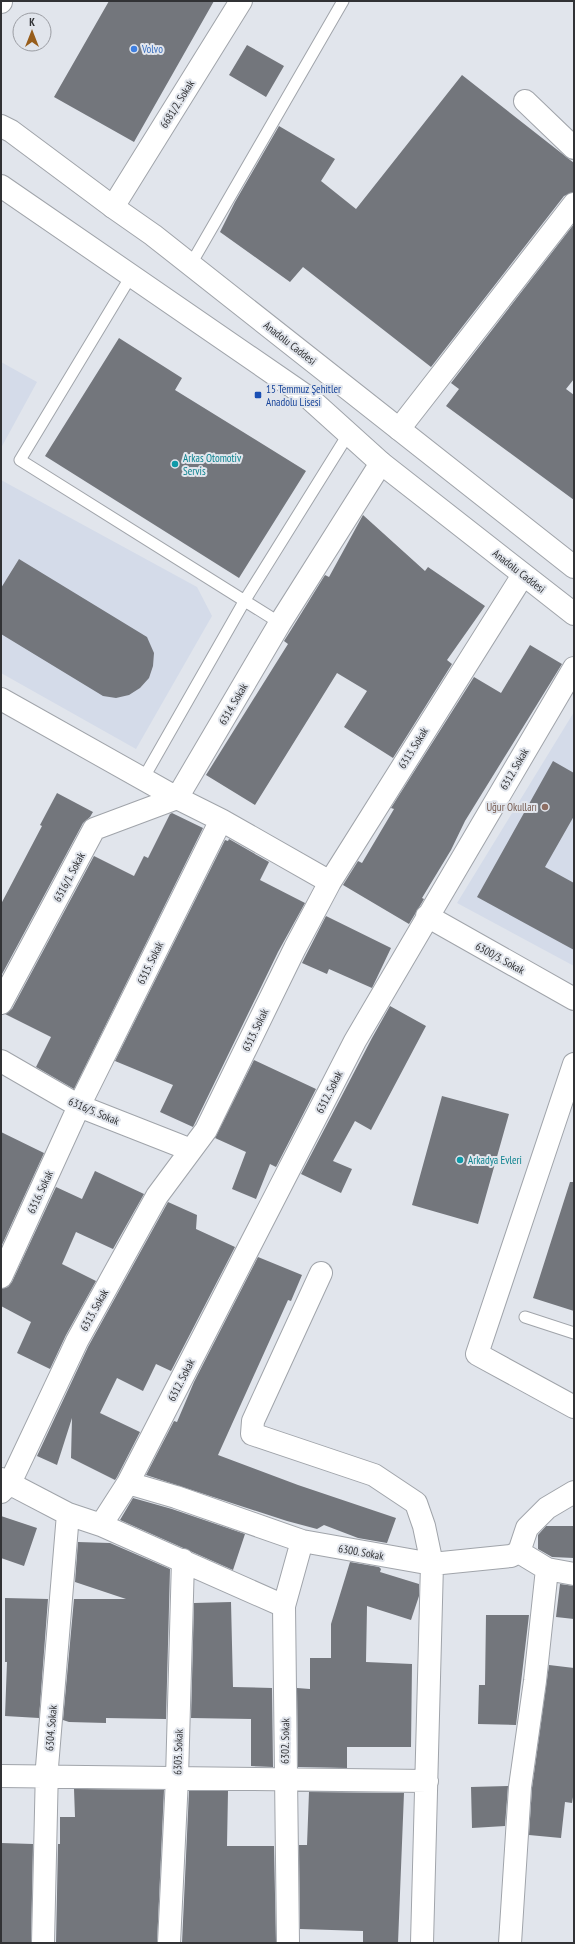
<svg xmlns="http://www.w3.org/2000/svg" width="575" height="1944" font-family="'PT Sans Narrow',sans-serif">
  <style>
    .built { fill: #d4dbe9 }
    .building { fill: #73767c }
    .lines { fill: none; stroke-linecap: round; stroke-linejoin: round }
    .service-casing { stroke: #a0a4aa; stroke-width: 13 }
    .minor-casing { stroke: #a0a4aa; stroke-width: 24 }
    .trunk-casing { stroke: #a0a4aa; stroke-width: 24 }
    .service { stroke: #fff; stroke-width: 11 }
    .minor { stroke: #fff; stroke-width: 22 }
    .trunk { stroke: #fff; stroke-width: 22 }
    .shop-dot { fill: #3f7fe0; stroke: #e1e5ec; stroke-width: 1.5 }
    .transit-dot { fill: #1a4fb4; stroke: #e1e5ec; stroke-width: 1.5 }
    .culture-dot { fill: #0f9aa8; stroke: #e1e5ec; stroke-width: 1.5 }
    .education-dot { fill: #8d6e63; stroke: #e1e5ec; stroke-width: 1.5 }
    .labels { text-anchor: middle; stroke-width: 4; stroke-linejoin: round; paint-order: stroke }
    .shop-label { font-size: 11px; fill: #366cbe; stroke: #e1e5ec; text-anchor: start }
    .street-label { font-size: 11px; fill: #313235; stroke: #e1e5ec }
    .transit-label { font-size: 11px; fill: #164399; stroke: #e1e5ec; text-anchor: start }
    .culture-label { font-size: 11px; fill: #0d838f; stroke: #e1e5ec; text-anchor: start }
    .education-label { font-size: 11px; fill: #785e54; stroke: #e1e5ec; text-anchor: end }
  </style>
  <rect width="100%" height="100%" fill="#e1e5ec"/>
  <path class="built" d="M1 362 37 382 1 448Z
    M1 480 197 587 212 616 136 749 1 673Z
    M574 712V966L457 903Z"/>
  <path class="building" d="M109 1H214L134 142 54 97Z
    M247 45 284 66 266 97 229 75Z
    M462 75 574 163V192L564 196 431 367 303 267 290 282 220 232 235 202 279 126 335 159 321 181 356 209Z
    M574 224V379L566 389 574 395V500L446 406 459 389 451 383Z
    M119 338 182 378 175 390 306 471 239 578 45 456Z
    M363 515 425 571 428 567 485 606 447 660 452 664 393 758 344 727 367 691 337 673 255 805 206 775 288 644 284 641 291 630 325 575 329 577Z
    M19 559 147 637 154 653 153 666 149 678 140 688 129 695 116 698 103 696 1 634V588Z
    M530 645 562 664 465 821 451 850 422 898 424 899 409 924 343 885 358 861 362 863 394 809 391 808 474 677 501 693Z
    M553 761 574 773V816L545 867 574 883V950L477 897Z
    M57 793 93 812 90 817 83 823 1 976V904L42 826 40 825Z
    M172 813 203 828 74 1089 36 1067 51 1037 5 1014 12 1009 94 856 134 876 144 856 148 858 170 814Z
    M229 839 269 862 260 880 305 903 278 952 193 1127 160 1112 173 1085 115 1061 225 840 228 841Z
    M326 916 391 948 372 988 329 969 327 974 302 963Z
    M390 1006 426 1026 371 1130 355 1121 333 1161 352 1169 341 1193 301 1174 372 1038Z
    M254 1060 316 1089 276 1167 270 1164 256 1199 232 1189 246 1152 215 1138Z
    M442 1096 509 1114 478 1224 412 1205Z
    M1 1132 44 1153 1 1247Z
    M95 1171 144 1194 113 1249 76 1232 62 1264 96 1281 66 1335 50 1369 17 1353 31 1322 1 1306V1289L8 1287 12 1282 56 1187 82 1199Z
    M570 1182H574V1311L533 1298Z
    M168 1202 197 1215 196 1229 235 1247 171 1371 156 1364 143 1391 117 1378 100 1413 140 1432 117 1477 115 1480 71 1458 72 1418 57 1465 37 1456 88 1347Z
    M258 1257 302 1275 291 1301 288 1300 218 1455 298 1485 396 1518 387 1543 358 1538 324 1525 317 1529 287 1521 146 1475 174 1421 177 1422 194 1382Z
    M133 1498 172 1509 245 1534 233 1570 120 1520Z
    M1 1516 37 1528 24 1566 1 1558Z
    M546 1526H574V1558L552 1557 538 1549V1535Z
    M78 1542 110 1543 170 1569 166 1719 106 1718V1723L69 1722 63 1720 74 1599H126L75 1582Z
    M350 1562 379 1567 381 1569 380 1572 419 1584V1596L411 1620 367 1606 366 1662 412 1664 411 1747H347V1768L298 1767 297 1688 310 1689V1658H331V1624Z
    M560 1584 574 1586V1619L556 1617Z
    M5 1598 48 1599 39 1718 5 1716 7 1662H5Z
    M231 1602 233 1687 272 1688 273 1767 251 1766V1719L191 1718 194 1603Z
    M486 1615H529L516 1725 478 1724 479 1685H485Z
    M549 1665 574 1668V1791L572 1803 565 1802 561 1838 529 1835 532 1788Z
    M508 1786 505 1826 472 1828 471 1787Z
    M74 1789 164 1790 157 1943H56L58 1844H60V1817H75Z
    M189 1791H228L227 1846H274L276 1943H182Z
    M309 1792 404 1793 398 1943H363V1931L300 1929 299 1845H307Z
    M1 1843 33 1844 31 1943H1Z"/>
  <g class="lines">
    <defs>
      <path id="service" d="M191 264 343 1
        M131 276 20 460 280 623
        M143 779 245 600 349 433
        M525 1317 574 1333"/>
      <path id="minor" d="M1 2V1
        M525 101 574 148
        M113 207 241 1
        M399 429 574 204
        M1 699 177 798
        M330 882 221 820 177 798 280 623 381 463
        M427 916 574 999
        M1 1003 94 829 177 798
        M1 1061 79 1106 191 1150
        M574 1064 477 1354 574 1407
        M321 1273 253 1421 252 1434 374 1475 416 1503 424 1526 432 1564 422 1943
        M1 1277 79 1106 221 820
        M1 1479 68 1514 101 1525 284 1606
        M128 1483 176 1497 302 1541 432 1564 511 1556 519 1552 527 1528 547 1508 574 1492
        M1 1492 10 1483 77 1341 157 1196 206 1130 295 948 330 882 523 575
        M101 1525 128 1483 355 1041 574 668
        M519 1552 547 1569 574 1574
        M1 1776 427 1781
        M43 1943 47 1767 68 1514
        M169 1943 177 1778 183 1560
        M288 1943 284 1606 302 1541
        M510 1943 520 1787 535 1681 547 1569"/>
      <path id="trunk" d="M1 126 11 131 113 207 153 235 574 567
        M1 186 309 398 381 463 574 614"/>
    </defs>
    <use href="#service" class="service-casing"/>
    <use href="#minor" class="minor-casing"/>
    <use href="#trunk" class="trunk-casing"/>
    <use href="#service" class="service"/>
    <use href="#minor" class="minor"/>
    <use href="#trunk" class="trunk"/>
  </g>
  <circle class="shop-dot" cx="134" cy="49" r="4"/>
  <rect class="transit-dot" x="254" y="391" width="8" height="8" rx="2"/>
  <g class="culture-dot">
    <circle cx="175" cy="464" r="4"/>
    <circle cx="460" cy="1160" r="4"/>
  </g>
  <circle class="education-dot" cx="545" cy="807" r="4"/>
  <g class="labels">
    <g class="shop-label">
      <text x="142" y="53">Volvo</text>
    </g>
    <g class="street-label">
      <text transform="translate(177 104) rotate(-58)" y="4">6681/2. Sokak</text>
      <text transform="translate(290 343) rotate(38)" y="4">Anadolu Caddesi</text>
      <text transform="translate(519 571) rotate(38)" y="4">Anadolu Caddesi</text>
      <text transform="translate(233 704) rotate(-60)" y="4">6314. Sokak</text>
      <text transform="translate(413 748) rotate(-58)" y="4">6313. Sokak</text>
      <text transform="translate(514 769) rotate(-60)" y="4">6312. Sokak</text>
      <text transform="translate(69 877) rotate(-62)" y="4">6316/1. Sokak</text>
      <text transform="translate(500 958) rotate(29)" y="4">6300/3. Sokak</text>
      <text transform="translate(150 963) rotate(-64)" y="4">6315. Sokak</text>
      <text transform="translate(255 1030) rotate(-64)" y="4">6313. Sokak</text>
      <text transform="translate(329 1092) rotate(-63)" y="4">6312. Sokak</text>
      <text transform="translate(94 1111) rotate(23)" y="4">6316/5. Sokak</text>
      <text transform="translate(40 1192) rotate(-65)" y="4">6316. Sokak</text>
      <text transform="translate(94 1310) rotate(-61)" y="4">6313. Sokak</text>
      <text transform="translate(181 1380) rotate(-63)" y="4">6312. Sokak</text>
      <text transform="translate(361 1552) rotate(10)" y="4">6300. Sokak</text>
      <text transform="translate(51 1728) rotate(-85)" y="4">6304. Sokak</text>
      <text transform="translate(285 1741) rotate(-89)" y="4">6302. Sokak</text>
      <text transform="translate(178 1752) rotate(-88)" y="4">6303. Sokak</text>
    </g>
    <g class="transit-label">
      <text x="266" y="393">15 Temmuz Şehitler<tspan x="266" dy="13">Anadolu Lisesi</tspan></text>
    </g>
    <g class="culture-label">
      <text x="183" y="462">Arkas Otomotiv<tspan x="183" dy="13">Servis</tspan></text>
      <text x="468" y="1164">Arkadya Evleri</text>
    </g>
    <g class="education-label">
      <text x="537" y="811">Uğur Okulları</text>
    </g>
  </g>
  <rect width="575" height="1944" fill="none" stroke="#313235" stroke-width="4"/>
  <g transform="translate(32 32)"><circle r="19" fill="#e1e5ec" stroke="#9b9da3"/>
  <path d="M0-3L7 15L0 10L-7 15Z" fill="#975d1b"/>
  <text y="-6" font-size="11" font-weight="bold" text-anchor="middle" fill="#313235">K</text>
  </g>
</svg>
